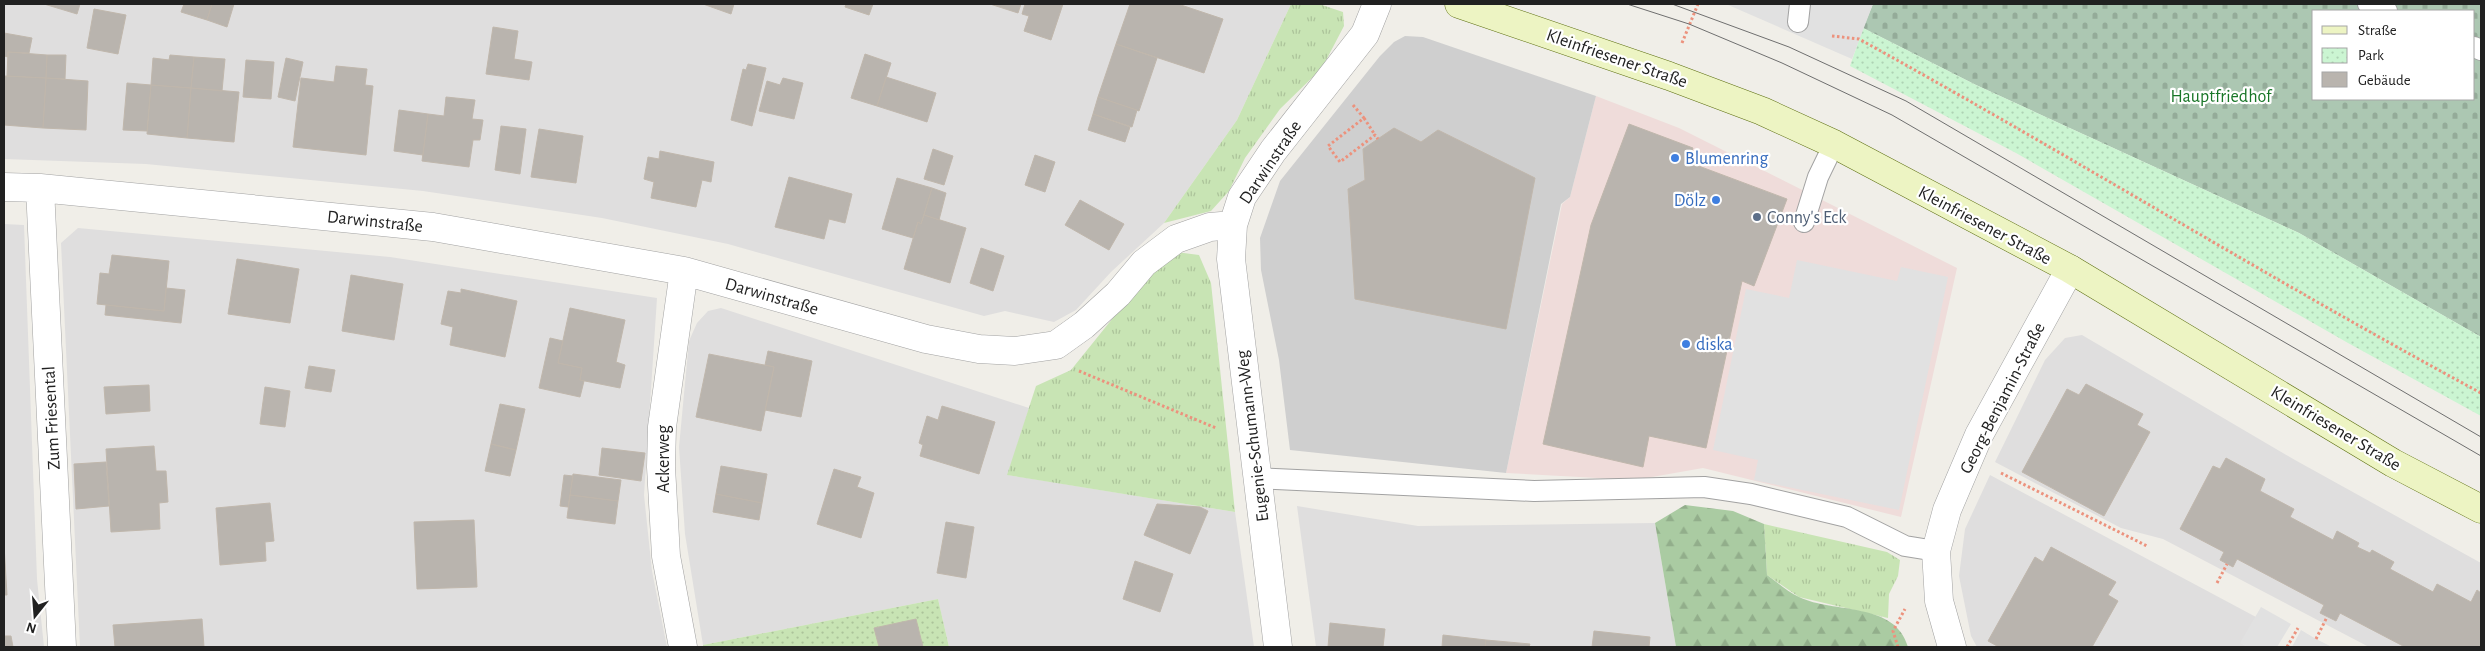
<svg xmlns="http://www.w3.org/2000/svg" width="2485" height="651" font-family="'Alegreya Sans',sans-serif">
  <style>
    .residential { fill: #dfdede }
    .commercial { fill: #efdcda }
    .religious { fill: #cfcfcf }
    .grass { fill: url(#grass-tufts) }
    .forest { fill: url(#forest-firs) }
    .cemetery { fill: url(#cemetery-stones); fill-rule: evenodd }
    .park { fill: url(#park-dots) }
    .garden { fill: url(#garden-dots) }
    .parking { fill: #e1e1e1 }
    .building { fill: #b9b4ae; stroke: #c0b7ac }
    .lines { fill: none; stroke-linecap: round; stroke-linejoin: round }
    .lane-casing { stroke: #a2a2a2; stroke-width: 22 }
    .street-casing { stroke: #a2a2a2; stroke-width: 29 }
    .secondary-casing { stroke: #5d6f11; stroke-width: 29 }
    .path { stroke: #ec927d; stroke-width: 3; stroke-dasharray: 2.5 2.5; stroke-linecap: butt }
    .lane { stroke: #fff; stroke-width: 20 }
    .street { stroke: #fff; stroke-width: 28 }
    .secondary { stroke: #edf4c3; stroke-width: 28 }
    .tram { stroke: #6f6f6f; stroke-width: 1 }
    .shop-dot { fill: #3f7fe0; stroke: #fff; stroke-width: 2 }
    .service-dot { fill: #5c6f8a; stroke: #fff; stroke-width: 2 }
    .labels { text-anchor: middle; stroke-width: 4.5; stroke-linejoin: round; paint-order: stroke }
    .street-label { font-size: 18px; fill: #212121; stroke: #fff }
    .park-label { font-size: 18px; fill: #187627; stroke: #fff }
    .shop-label { font-size: 18px; fill: #366cbe; stroke: #fff; text-anchor: start }
    .service-label { font-size: 18px; fill: #4e5e75; stroke: #fff; text-anchor: start }
  </style>
  <defs>
    <pattern id="grass-tufts" width="24" height="20" patternUnits="userSpaceOnUse" patternTransform="scale(1.25)"><rect width="24" height="20" fill="#c8e4b4"/><path d="M3 7l-1-3M5 7V3M7 7l1-3M15 17l-1-3M17 17v-4M19 17l1-3" fill="none" stroke="#acc39a"/></pattern>
    <pattern id="forest-firs" width="22" height="20" patternUnits="userSpaceOnUse" patternTransform="scale(1.25)"><rect width="22" height="20" fill="#aacba2"/><path d="M5 1l3.5 6h-7zM16 11l3.5 6h-7z" fill="#92ae8b"/></pattern>
    <pattern id="cemetery-stones" width="16" height="16" patternUnits="userSpaceOnUse" patternTransform="scale(1.25)"><rect width="16" height="16" fill="#acc7b2"/><path d="M2 7V4a2 2 0 0 1 4 0v3zM10 15v-3a2 2 0 0 1 4 0v3z" fill="#94ab99"/></pattern>
    <pattern id="park-dots" width="8" height="8" patternUnits="userSpaceOnUse" patternTransform="scale(1.25)"><rect width="8" height="8" fill="#cbf5d2"/><path d="M2 2h.1M6 6h.1" fill="none" stroke="#aed2b4" stroke-width="1.8" stroke-linecap="round"/></pattern>
    <pattern id="garden-dots" width="8" height="8" patternUnits="userSpaceOnUse" patternTransform="scale(1.25)"><rect width="8" height="8" fill="#c8e4b4"/><path d="M2 2h.1M6 6h.1" fill="none" stroke="#acc39a" stroke-width="1.8" stroke-linecap="round"/></pattern>
  </defs>
  <rect width="100%" height="100%" fill="#f0eee8"/>
  <path class="residential" d="M4 4H1291L1237 120 1164 223 1111 272 1076 310 1054 322 1005 311 984 316 728 244 602 218 423 191 146 164 4 159Z
    M4 224 24 225 37 579 44 647H4Z
    M78 228 390 257 657 298 644 495 652 571 667 647H80L61 243Z
    M721 308 1029 408 1008 475 1235 512 1254 647H949L938 599 703 645 685 534 679 447 689 341 697 323 708 311Z
    M2082 335 2295 460 2481 563V647H2369L2163 539 2121 528 1995 462 2045 360 2065 338Z
    M1990 475 2256 617 2241 643 2248 647H1977L1971 636 1959 576 1965 529Z
    M1297 506 1418 526 1655 523 1676 647H1316Z"/>
  <path class="commercial" d="M1596 96 1679 128 1957 268 1901 517 1703 468 1635 480 1506 473 1562 204 1570 197Z"/>
  <path class="religious" d="M1405 36 1423 37 1596 96 1570 197 1561 204 1506 473 1290 450 1279 360 1261 270 1260 238 1280 181 1380 56 1394 42Z"/>
  <path class="grass" d="M1291 4H1319L1343 12 1344 26 1322 68 1280 109 1245 158 1229 191 1211 211 1164 223 1237 120Z
    M1176 252 1199 255 1211 283 1235 512 1007 475 1036 386 1071 370 1150 272Z
    M1764 524 1887 552 1900 560 1898 576 1889 594 1888 618 1799 597 1767 575Z"/>
  <path class="forest" d="M1685 505 1733 511 1764 524 1767 575C1777 582 1788 592 1799 597 1834 614 1895 601 1908 647H1676L1655 523Z"/>
  <path class="cemetery" d="M1873 4H2481V337L2299 233 1976 85 1863 28ZM2314 11H2474V99H2314Z"/>
  <path class="park" d="M1863 28 1976 85 2299 233 2481 337V416L2348 343 2016 153 1850 66Z"/>
  <path class="garden" d="M938 599 949 647H703V645Z"/>
  <path class="parking" d="M1726 4H1873L1852 59Z
    M1797 260 1897 281 1901 267 1948 277 1899 510 1754 480 1758 460 1713 450 1746 289 1789 298Z
    M2261 607 2291 624 2277 647H2248L2240 643Z
    M2301 630 2316 639 2332 647H2292Z"/>
  <path class="building" d="M44 4H80L77 14Z
    M184 4H212L207 20 181 12Z
    M212 4H234L227 27 207 20Z
    M703 4H734L731 14Z
    M846 4H873L869 15 845 7Z
    M990 4H1021L1018 13Z
    M1025 4H1063L1051 40 1024 31 1029 16 1022 14Z
    M1130 4H1178L1223 19 1204 73 1116 44Z
    M94 9 126 15 118 54 87 48Z
    M493 27 518 31 514 59 532 62 529 80 486 74Z
    M4 33 32 38 29 53 8 52V57L4 56Z
    M1116 44 1157 58 1139 111 1098 97Z
    M8 52 47 55 46 78 7 76Z
    M865 54 891 63 877 106 851 98Z
    M47 55H66L65 79 46 78Z
    M170 55 194 57 191 88 151 85 153 58 169 60Z
    M194 57 225 59 222 91 191 88Z
    M286 58 303 62 295 101 278 97Z
    M246 60 274 62 271 99 243 97Z
    M748 64 766 68 752 126 731 120 743 69 746 70Z
    M336 66 367 69 365 85 373 86 366 155 293 147 301 78 334 82Z
    M4 76 46 78 43 128 4 125Z
    M886 77 936 93 927 122 877 106Z
    M46 78 88 81 86 130 43 128Z
    M783 78 803 83 794 119 759 111 767 81 780 85Z
    M127 83 151 85 147 131 123 130Z
    M151 85 191 88 187 138 147 134Z
    M191 88 239 92 234 142 187 138Z
    M446 97 475 100 472 119 483 120 480 140H473L469 167 422 161 428 114 444 116Z
    M1098 97 1137 110 1132 127 1093 114Z
    M399 110 428 114 423 155 394 151Z
    M1093 114 1130 127 1125 142 1088 130Z
    M1629 124 1693 148 1688 162 1787 199 1754 286 1742 281 1706 448 1649 436 1643 467 1543 444 1591 225Z
    M501 126 526 129 520 174 495 170Z
    M1394 128 1421 142 1438 130 1535 178 1506 329 1355 299 1348 189 1365 180 1363 149Z
    M539 129 583 136 576 183 531 177Z
    M933 149 953 156 944 185 924 179Z
    M660 151 714 162 711 182 702 180 696 207 651 198 654 182 644 179 648 157 659 159Z
    M1035 155 1055 162 1045 192 1025 185Z
    M789 177 852 194 845 223 829 219 824 239 775 227Z
    M897 178 932 188 921 224 918 222 913 238 882 229Z
    M932 188 946 193 939 220 924 215Z
    M1080 200 1124 224 1109 250 1065 225Z
    M924 215 966 228 950 283 904 269 918 222 921 224Z
    M981 248 1004 256 993 291 970 283Z
    M112 255 169 261 164 311 97 304 100 273 109 274Z
    M237 259 299 269 290 323 228 314Z
    M351 275 403 284 394 340 342 331Z
    M166 288 185 290 181 323 105 315 106 305 164 311Z
    M461 289 517 301 505 357 450 345 453 327 441 324 448 291 461 293Z
    M570 308 625 320 616 362 625 365 620 388 580 380 582 368 558 363Z
    M550 338 563 341 558 363 582 368 580 380 584 381 580 397 539 388Z
    M768 351 812 361 801 417 765 410 774 367 765 365Z
    M709 354 774 367 761 431 696 417Z
    M309 366 335 370 331 392 305 388Z
    M2086 384 2143 414 2137 425 2150 432 2104 516 2022 472 2067 389 2079 395Z
    M149 385 150 411 106 414 104 387Z
    M265 387 290 391 285 427 260 424Z
    M500 404 525 409 516 450 491 444Z
    M942 406 995 422 979 474 920 456 923 445 919 443 927 416 938 420Z
    M491 444 516 450 510 476 485 471Z
    M154 446 156 471H166L168 502 159 503 160 529 111 532 106 449Z
    M602 448 645 453 641 481 599 475Z
    M2226 458 2265 479 2260 491 2294 509 2290 517 2333 540 2337 531 2359 543 2357 547 2370 553 2372 550 2394 562 2390 569 2433 592 2437 584 2471 602 2477 590 2481 593V647H2405L2340 613 2336 621 2320 613 2324 605 2237 559 2233 567 2220 560 2224 552 2180 529 2213 466 2220 469Z
    M106 462 109 506 76 509 74 464Z
    M721 466 767 474 762 503 716 494Z
    M834 469 861 477 857 487 874 493 861 538 817 524Z
    M573 474 621 480 618 501 570 495Z
    M564 475 573 476 568 507 560 506Z
    M716 494 762 503 759 520 713 512Z
    M570 495 618 501 615 524 567 518Z
    M270 503 274 541 265 542 266 561 220 565 216 508Z
    M1157 504 1200 507 1208 511 1190 554 1144 535Z
    M474 520 477 587 417 589 414 522Z
    M946 522 974 527 966 578 937 573Z
    M4 545 7 595H4Z
    M2051 547 2116 582 2108 595 2118 601 2092 647H1999L1988 641 2035 557 2043 562Z
    M1135 561 1173 574 1160 612 1123 599Z
    M202 619 204 647H115L113 625Z
    M916 619 923 647H879L874 628Z
    M1330 623 1385 629 1383 647H1328Z
    M1594 631 1650 637 1649 647H1592Z
    M1443 635 1486 640 1485 647H1442Z
    M4 636H11L13 647H4Z
    M1486 640 1530 644 1529 647H1485Z"/>
  <g class="lines">
    <defs>
      <path id="lane" d="M2368 4 2387 11
        M1798 22 1800 4
        M2474 47 2481 50
        M1804 222 1818 177 1834 144
        M1256 478 1534 491 1704 487 1751 494 1847 517 1905 546 1936 551"/>
      <path id="street" d="M4 187 40 188 433 227 684 271 926 339 979 349 1015 351 1056 345 1084 325 1118 294 1144 263 1176 239 1210 227 1233 225
        M40 188 62 647
        M683 647 666 556 661 467 662 427 684 271
        M1278 647 1231 259 1233 225 1242 197 1273 151 1365 34 1377 4
        M1952 647 1939 601 1936 551 1947 510 1979 435 2070 269"/>
      <path id="secondary" d="M1459 4 1669 76 1762 111 1834 144 2070 269 2393 463 2481 509"/>
    </defs>
    <use href="#lane" class="lane-casing"/>
    <use href="#street" class="street-casing"/>
    <use href="#secondary" class="secondary-casing"/>
    <path class="path" d="M1832 36 1859 39C2068 154 2271 280 2481 393
      M1682 43 1698 4
      M1353 105 1364 118 1328 146 1340 162 1375 135 1378 139
      M1364 118 1375 135
      M1079 371 1216 428
      M2001 473 2147 546
      M2217 583 2227 564
      M2316 639 2327 617
      M1898 647 1893 631 1905 609
      M2287 647 2298 628"/>
    <use href="#lane" class="lane"/>
    <use href="#street" class="street"/>
    <use href="#secondary" class="secondary"/>
    <path class="tram" d="M1627 4 1689 24 1782 63 1892 115 2481 456
      M1672 4 1789 47 1906 101 2481 437"/>
  </g>
  <g class="shop-dot">
    <circle cx="1675" cy="158" r="5"/>
    <circle cx="1716" cy="200" r="5"/>
    <circle cx="1686" cy="344" r="5"/>
  </g>
  <circle class="service-dot" cx="1757" cy="217" r="5"/>
  <g class="labels">
    <g class="street-label">
      <text transform="translate(1617 58) rotate(19)" y="6">Kleinfriesener Straße</text>
      <text transform="translate(1270 162) rotate(-56)" y="6">Darwinstraße</text>
      <text transform="translate(375 221) rotate(6)" y="6">Darwinstraße</text>
      <text transform="translate(1985 225) rotate(28)" y="6">Kleinfriesener Straße</text>
      <text transform="translate(772 296) rotate(16)" y="6">Darwinstraße</text>
      <text transform="translate(2002 398) rotate(-63)" y="6">Georg-Benjamin-Straße</text>
      <text transform="translate(51 418) rotate(-93)" y="6">Zum Friesental</text>
      <text transform="translate(2336 428) rotate(31)" y="6">Kleinfriesener Straße</text>
      <text transform="translate(1252 436) rotate(-97)" y="6">Eugenie-Schumann-Weg</text>
      <text transform="translate(663 459) rotate(-90)" y="6">Ackerweg</text>
    </g>
    <g class="park-label">
      <text x="2221" y="102">Hauptfriedhof</text>
    </g>
    <g class="shop-label">
      <text x="1685" y="164">Blumenring</text>
      <text x="1706" y="206" text-anchor="end">Dölz</text>
      <text x="1696" y="350">diska</text>
    </g>
    <g class="service-label">
      <text x="1767" y="223">Conny's Eck</text>
    </g>
  </g>
  <rect width="2485" height="651" fill="none" stroke="#212121" stroke-width="10"/>
  <rect x="2312" y="10" width="162" height="90" fill="#ffffff" stroke="#a6a6a6"/>
  <rect x="2322" y="26" width="25" height="8" fill="#edf4c3" stroke="#a6a6a6"/>
  <text x="2358" y="35" font-size="15" fill="#212121">Straße</text>
  <rect x="2322" y="48" width="25" height="15" fill="url(#park-dots)" stroke="#a6a6a6"/>
  <text x="2358" y="60" font-size="15" fill="#212121">Park</text>
  <rect x="2322" y="72" width="25" height="15" fill="#b9b4ae" stroke="#a6a6a6"/>
  <text x="2358" y="85" font-size="15" fill="#212121">Gebäude</text>
  <g transform="translate(35 616) rotate(197)" stroke="#ffffff" stroke-width="4" paint-order="stroke">
  <path d="M0-4L9 19L0 12L-9 19Z" fill="#212121"/>
  <text y="-8" font-size="14" font-weight="bold" text-anchor="middle" fill="#212121">N</text>
  </g>
</svg>
